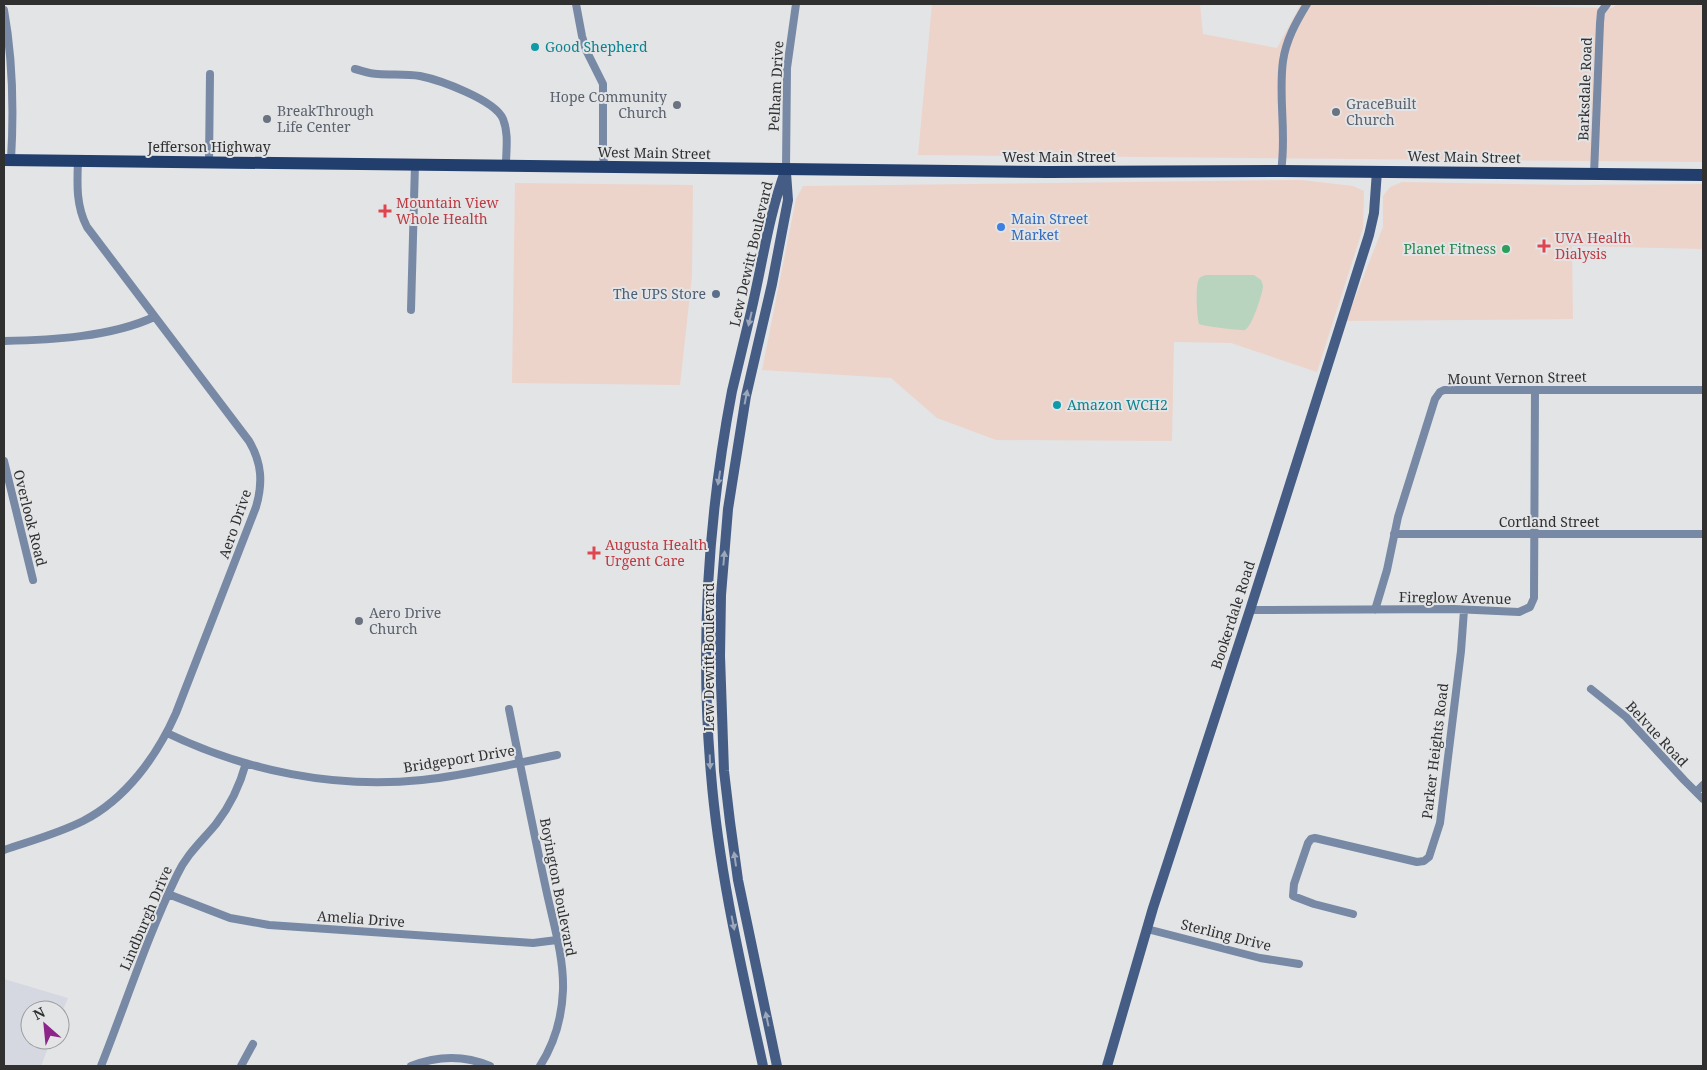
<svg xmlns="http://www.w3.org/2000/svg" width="1707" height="1070" font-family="'Noto Serif',serif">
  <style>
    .commercial { fill: #ecd4cb }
    .built { fill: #d6d8e1 }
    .green { fill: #b9d4be }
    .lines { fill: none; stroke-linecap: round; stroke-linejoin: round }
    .street { stroke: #7789a5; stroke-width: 8 }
    .secondary { stroke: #455d85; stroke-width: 10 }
    .primary { stroke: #213e6d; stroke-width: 12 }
    .oneway { fill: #9ca7ba }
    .culture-dot { fill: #0f9aa8; stroke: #e3e4e6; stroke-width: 2 }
    .worship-dot { fill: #6b7280; stroke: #e3e4e6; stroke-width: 2 }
    .health-dot { fill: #e0444e; stroke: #e3e4e6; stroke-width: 2 }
    .shop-dot { fill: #3f7fe0; stroke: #e3e4e6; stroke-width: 2 }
    .leisure-dot { fill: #2e9e5b; stroke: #e3e4e6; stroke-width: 2 }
    .service-dot { fill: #5c6f8a; stroke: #e3e4e6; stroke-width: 2 }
    .labels { text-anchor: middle; stroke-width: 4; stroke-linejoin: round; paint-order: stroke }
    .culture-label { font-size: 14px; fill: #0d838f; stroke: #e3e4e6; text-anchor: start }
    .street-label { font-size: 14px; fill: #303031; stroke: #e3e4e6 }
    .worship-label { font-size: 14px; fill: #5b616d; stroke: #e3e4e6; text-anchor: start }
    .health-label { font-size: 14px; fill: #be3a42; stroke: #e3e4e6; text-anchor: start }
    .shop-label { font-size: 14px; fill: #366cbe; stroke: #e3e4e6; text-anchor: start }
    .leisure-label { font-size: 14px; fill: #27864d; stroke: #e3e4e6; text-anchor: end }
    .service-label { font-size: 14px; fill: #4e5e75; stroke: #e3e4e6; text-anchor: end }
  </style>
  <rect width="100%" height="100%" fill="#e3e4e6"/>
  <path class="commercial" d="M932 4H1200L1203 34 1277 48 1301 4H1408L1612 8 1617 4H1703V162L918 155Z
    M1301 180 1353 186 1364 191 1363 228 1317 372 1231 343 1174 342 1172 441 996 440 937 418 891 378 762 370 796 199 803 186Z
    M1402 182 1571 185 1703 184V249L1572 246 1573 319 1346 321 1383 227V196L1390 187Z
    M515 183 693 185 692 276 680 385 512 383Z"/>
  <path class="built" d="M4 979 68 998 60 1017V1010H30V1040H51L41 1066H4Z"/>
  <path class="green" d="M1206 275H1254L1261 280C1262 283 1263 284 1263 287 1262 295 1252 327 1245 330 1242 331 1202 326 1199 324 1197 318 1195 284 1199 279 1201 276 1203 276 1206 275Z"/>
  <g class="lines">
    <path class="street" d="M576 4 582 36 586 50 603 84V157L605 167
      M4 10C13 60 14 109 11 160
      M355 69C363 71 370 74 378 74 392 75 406 74 420 76 440 80 495 100 503 119 509 134 506 150 506 165
      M209 162 210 74
      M786 169 787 68 796 4
      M1281 171C1287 134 1278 98 1283 61 1286 40 1296 22 1307 4
      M1594 174 1600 23 1601 12 1607 4
      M411 310 415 164
      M4 341C51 340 111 337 154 317
      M4 461 33 580
      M1394 534H1703
      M1250 610 1454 609 1519 612 1530 607 1534 598 1535 390
      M1375 610 1387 570 1398 517 1435 399 1440 392 1444 390H1703
      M1591 689 1626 717 1684 780 1703 799
      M509 709C521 769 533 829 546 889 553 922 564 957 563 990 562 1017 554 1044 540 1066
      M167 733C246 771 335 789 422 780 468 775 512 764 557 755
      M1696 792 1703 785
      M4 850C30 841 57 834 83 821 126 799 157 756 176 713L256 507C263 483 262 463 249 441L87 227C76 206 77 184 78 161
      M168 894 230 918 269 925 533 943 557 940
      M1353 914 1314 904 1293 896 1294 884 1308 843 1311 839 1315 838 1417 862 1424 861 1429 857 1440 823 1461 651 1464 610
      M1147 929 1260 958 1299 964
      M101 1066C126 1003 147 937 177 875 186 855 202 841 216 824 230 806 240 785 246 763
      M241 1066 253 1044
      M411 1066C437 1056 464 1055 490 1066"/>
    <path class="secondary" d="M763 1066C742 970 719 873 711 774 700 647 708 517 732 391 738 366 744 341 750 316 762 267 768 216 786 169
      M777 1066 738 880 730 822 724 771 720 656 721 595 728 509 746 396 772 284 788 200 786 173
      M1107 1066 1153 908 1250 610 1369 235 1374 213 1377 171"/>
    <path class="primary" d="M4 160 1048 172 1281 171 1703 175"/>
  </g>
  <defs><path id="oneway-solid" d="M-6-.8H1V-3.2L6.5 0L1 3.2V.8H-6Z" transform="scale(1.25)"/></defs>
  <g class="oneway">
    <use href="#oneway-solid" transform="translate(750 319) rotate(103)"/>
    <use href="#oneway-solid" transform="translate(746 397) rotate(-79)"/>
    <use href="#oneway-solid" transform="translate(719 478) rotate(99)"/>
    <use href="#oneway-solid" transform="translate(724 558) rotate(-85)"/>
    <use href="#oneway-solid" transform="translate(710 762) rotate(88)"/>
    <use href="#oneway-solid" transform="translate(735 859) rotate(-98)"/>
    <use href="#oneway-solid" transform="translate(733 923) rotate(79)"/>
    <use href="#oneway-solid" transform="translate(767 1019) rotate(-102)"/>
  </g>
  <g class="culture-dot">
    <circle cx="535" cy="47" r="5"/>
    <circle cx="1057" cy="405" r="5"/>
  </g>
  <g class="worship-dot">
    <circle cx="677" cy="105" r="5"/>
    <circle cx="1336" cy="112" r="5"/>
    <circle cx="267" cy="119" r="5"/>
    <circle cx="359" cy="621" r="5"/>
  </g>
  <g class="health-dot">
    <path d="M382.5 203.5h5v5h5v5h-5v5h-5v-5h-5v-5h5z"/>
    <path d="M1541.5 238.5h5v5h5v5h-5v5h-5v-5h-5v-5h5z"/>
    <path d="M591.5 545.5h5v5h5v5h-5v5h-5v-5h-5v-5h5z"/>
  </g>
  <circle class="shop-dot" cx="1001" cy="227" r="5"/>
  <circle class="leisure-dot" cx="1506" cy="249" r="5"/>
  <circle class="service-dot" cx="716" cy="294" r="5"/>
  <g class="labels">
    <g class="culture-label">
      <text x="545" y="52">Good Shepherd</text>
      <text x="1067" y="410">Amazon WCH2</text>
    </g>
    <g class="street-label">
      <text transform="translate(776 86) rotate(-87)" y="5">Pelham Drive</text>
      <text transform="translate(1585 89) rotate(-88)" y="5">Barksdale Road</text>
      <text x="209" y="152">Jefferson Highway</text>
      <text transform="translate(654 153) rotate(1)" y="5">West Main Street</text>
      <text x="1059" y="162">West Main Street</text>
      <text transform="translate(1464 157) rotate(1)" y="5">West Main Street</text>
      <text transform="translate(751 254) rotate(-77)" y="5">Lew Dewitt Boulevard</text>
      <text transform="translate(1517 378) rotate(-1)" y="5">Mount Vernon Street</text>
      <text transform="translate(30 518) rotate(76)" y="5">Overlook Road</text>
      <text x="1549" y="527">Cortland Street</text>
      <text transform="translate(235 524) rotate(-71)" y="5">Aero Drive</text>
      <text transform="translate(1455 598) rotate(1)" y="5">Fireglow Avenue</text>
      <text transform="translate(1233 615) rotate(-72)" y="5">Bookerdale Road</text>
      <text transform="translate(709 657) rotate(-90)" y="5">Lew Dewitt Boulevard</text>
      <text transform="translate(1657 734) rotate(47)" y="5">Belvue Road</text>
      <text transform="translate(1435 751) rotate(-83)" y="5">Parker Heights Road</text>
      <text transform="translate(459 759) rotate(-9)" y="5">Bridgeport Drive</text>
      <text transform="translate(558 887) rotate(79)" y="5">Boyington Boulevard</text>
      <text transform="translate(146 918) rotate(-67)" y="5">Lindburgh Drive</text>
      <text transform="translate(361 919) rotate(4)" y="5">Amelia Drive</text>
      <text transform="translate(1226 935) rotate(14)" y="5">Sterling Drive</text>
    </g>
    <g class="worship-label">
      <text x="667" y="102" text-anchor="end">Hope Community<tspan x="667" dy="16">Church</tspan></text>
      <text x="1346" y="109">GraceBuilt<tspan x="1346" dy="16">Church</tspan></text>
      <text x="277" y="116">BreakThrough<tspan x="277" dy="16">Life Center</tspan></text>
      <text x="369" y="618">Aero Drive<tspan x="369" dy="16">Church</tspan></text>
    </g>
    <g class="health-label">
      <text x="396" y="208">Mountain View<tspan x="396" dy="16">Whole Health</tspan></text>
      <text x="1555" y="243">UVA Health<tspan x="1555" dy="16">Dialysis</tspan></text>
      <text x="605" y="550">Augusta Health<tspan x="605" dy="16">Urgent Care</tspan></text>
    </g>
    <g class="shop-label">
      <text x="1011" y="224">Main Street<tspan x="1011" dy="16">Market</tspan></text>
    </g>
    <g class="leisure-label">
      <text x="1496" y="254">Planet Fitness</text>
    </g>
    <g class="service-label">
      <text x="706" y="299">The UPS Store</text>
    </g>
  </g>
  <rect width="1707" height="1070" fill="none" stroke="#303031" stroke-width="10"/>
  <g transform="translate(45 1025) rotate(333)"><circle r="24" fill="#e3e4e6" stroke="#9b9c9e"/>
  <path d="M0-4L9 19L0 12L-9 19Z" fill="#8d2489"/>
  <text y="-8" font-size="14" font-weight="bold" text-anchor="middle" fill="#303031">N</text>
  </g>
</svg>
